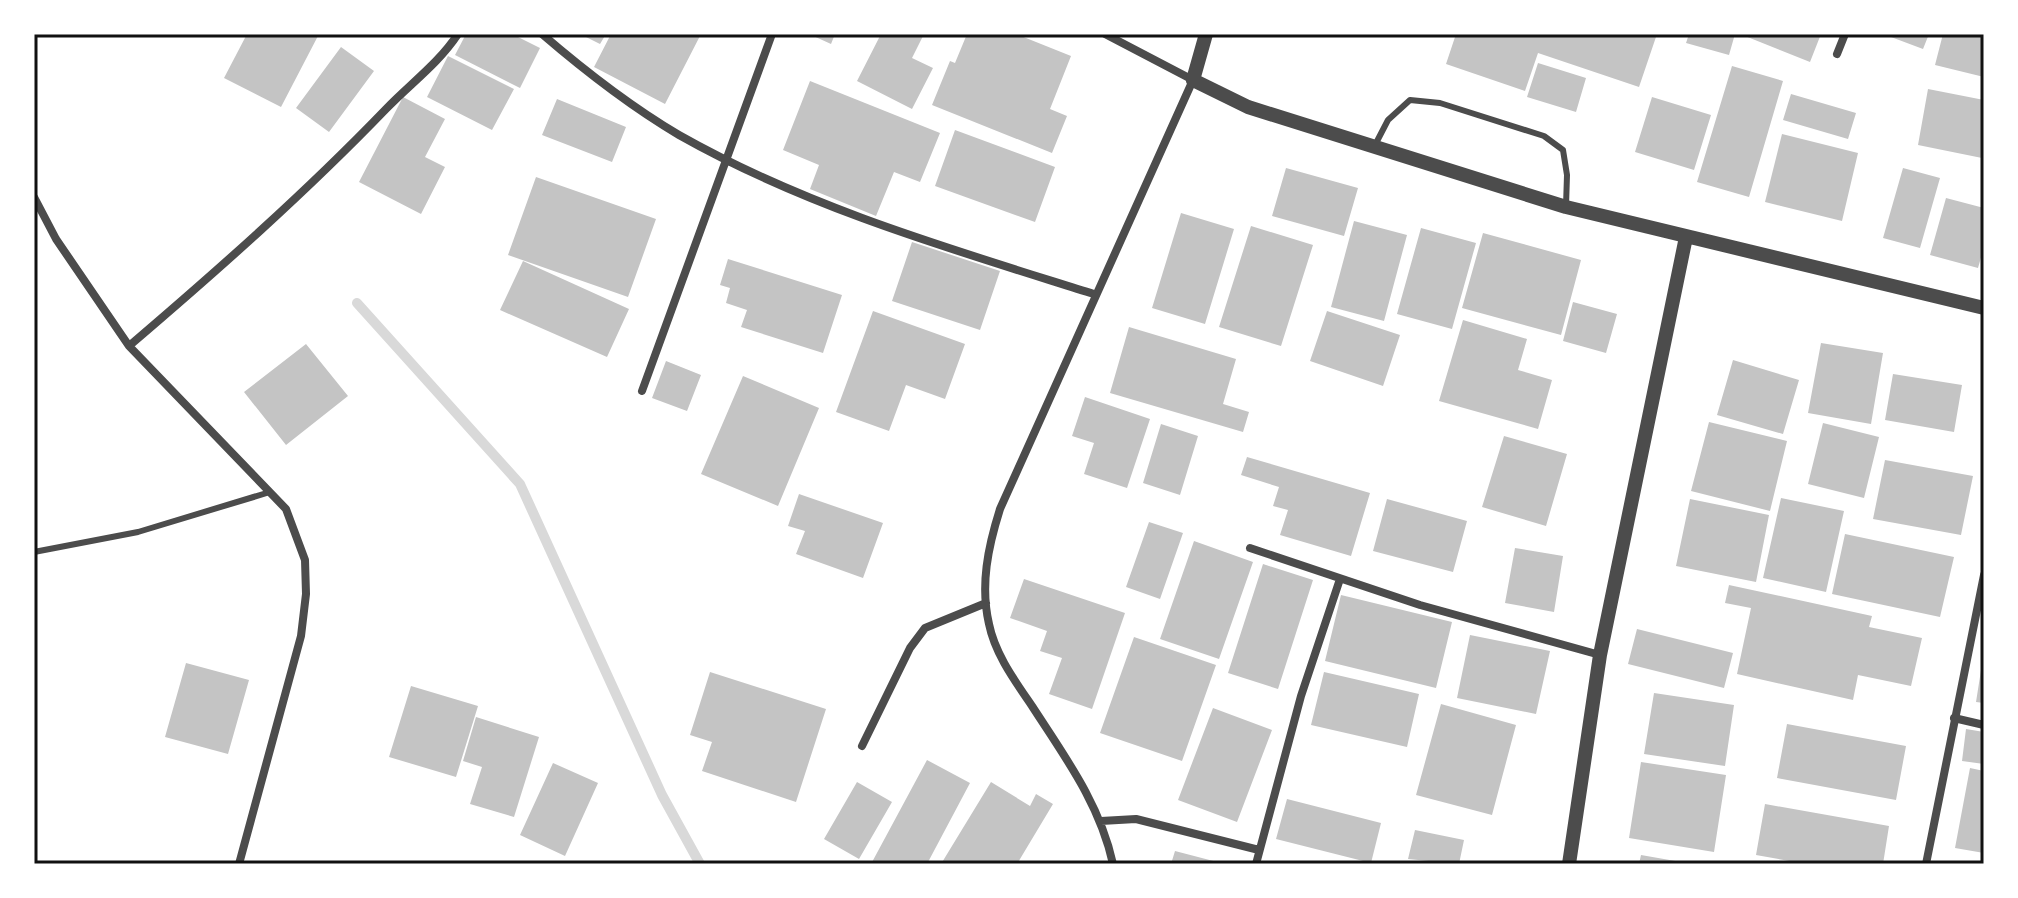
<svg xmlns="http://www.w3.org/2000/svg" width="2018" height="898" font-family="'Exo 2',sans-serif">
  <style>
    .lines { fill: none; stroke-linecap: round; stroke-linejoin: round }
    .stream { stroke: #d9d9d9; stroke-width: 10 }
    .building { fill: #c4c4c4 }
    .service { stroke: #4c4c4c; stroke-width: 6 }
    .minor { stroke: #4c4c4c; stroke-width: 8 }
    .tertiary { stroke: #4c4c4c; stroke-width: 14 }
    .neatline { fill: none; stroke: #111; stroke-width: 3 }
  </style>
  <rect width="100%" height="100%" fill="#fff"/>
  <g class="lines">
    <path class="stream" d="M357 303 520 484 662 795 700 864"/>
  </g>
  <path class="building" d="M247 34H319L281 107 224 78Z
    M466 34H512L540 48 520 88 455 55Z
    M580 34H606L600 44Z
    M611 34H701L665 104 594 67Z
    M809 34H835L831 44Z
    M881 34H924L912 58 933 68 912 109 857 81Z
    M967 34H1016L1071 56 1050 109 1067 116 1052 153 932 105 950 61 955 63Z
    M1456 34H1657L1639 87 1538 53 1525 91 1446 64Z
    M1689 34H1735L1729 55 1686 43Z
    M1740 34H1821L1810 62Z
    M1883 34H1929L1923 49Z
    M1943 34H1984V77L1935 65Z
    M341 47 374 71 329 132 296 108Z
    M448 56 514 89 492 130 427 97Z
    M1538 63 1586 78 1576 112 1527 97Z
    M1732 66 1783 81 1749 197 1697 182Z
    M810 81 940 133 920 182 894 172 876 216 810 189 819 165 783 150Z
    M1928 89 1984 100 1982 158 1918 145Z
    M1791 94 1856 113 1848 139 1783 120Z
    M403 97 445 119 425 157 445 167 421 214 359 182Z
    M1652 97 1711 115 1694 170 1635 152Z
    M557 99 626 127 612 162 542 135Z
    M955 130 1055 167 1035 222 935 186Z
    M1782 134 1858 153 1842 221 1765 202Z
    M1286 168 1358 188 1344 236 1272 216Z
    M1903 168 1940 178 1920 248 1883 238Z
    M536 177 656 219 628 297 508 255Z
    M1946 198 1984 208V247L1978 268 1930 255Z
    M1181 213 1234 229 1205 324 1152 308Z
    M1354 221 1407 235 1384 321 1331 307Z
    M1251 226 1313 245 1281 346 1219 327Z
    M1421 228 1476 243 1452 329 1397 314Z
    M1483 233 1581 260 1561 335 1462 308Z
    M912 242 1000 271 980 330 892 301Z
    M728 259 842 295 823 353 741 327 747 310 726 303 730 288 720 285Z
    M523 261 629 309 607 357 500 310Z
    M1573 302 1617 314 1606 353 1563 341Z
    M873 311 965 344 945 399 906 385 889 431 836 412Z
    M1327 311 1400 335 1383 386 1310 361Z
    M1463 320 1527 339 1518 370 1552 380 1538 429 1439 401Z
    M1129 327 1236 359 1223 404 1249 412 1243 432 1110 393Z
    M1821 343 1883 353 1871 424 1808 413Z
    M306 344 348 396 286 445 244 392Z
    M1733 360 1799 380 1783 434 1717 415Z
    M666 361 701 375 687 411 652 398Z
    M1893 374 1962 385 1954 432 1885 420Z
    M743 376 819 408 778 506 701 474Z
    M1085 397 1150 419 1127 488 1084 474 1094 443 1072 436Z
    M1709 422 1787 441 1770 511 1691 491Z
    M1823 423 1879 437 1864 498 1808 484Z
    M1161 424 1198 436 1180 495 1143 483Z
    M1504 436 1567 454 1546 526 1482 507Z
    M1247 457 1370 493 1351 556 1280 535 1288 510 1273 506 1279 487 1241 475Z
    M1885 460 1973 476 1961 535 1873 519Z
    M799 494 883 523 863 578 796 554 805 531 788 526Z
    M1781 498 1844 511 1826 592 1763 578Z
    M1387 499 1467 521 1453 572 1373 551Z
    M1690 499 1769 515 1756 582 1676 566Z
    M1149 522 1183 533 1160 599 1126 587Z
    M1845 534 1954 557 1940 617 1832 594Z
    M1194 541 1253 562 1219 659 1160 639Z
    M1515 548 1563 556 1554 612 1505 603Z
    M1263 564 1313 580 1278 689 1228 673Z
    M1024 579 1125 613 1092 709 1049 694 1062 658 1040 651 1047 631 1010 618Z
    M1729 585 1872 616 1869 627 1922 638 1911 686 1858 675 1853 700 1737 674 1751 608 1725 603Z
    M1341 595 1452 622 1436 688 1325 661Z
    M1637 629 1733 653 1724 688 1628 664Z
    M1470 635 1550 651 1536 714 1457 698Z
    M1134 637 1216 665 1182 761 1100 733Z
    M186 663 249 680 228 754 165 737Z
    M1982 664H1984V703L1976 702Z
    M710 672 826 709 796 802 702 771 712 742 690 735Z
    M1324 672 1419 694 1407 747 1311 725Z
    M411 686 478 706 456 777 389 757Z
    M1654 693 1734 705 1725 766 1644 754Z
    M1441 704 1516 725 1492 815 1416 795Z
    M1213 708 1272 730 1237 822 1178 800Z
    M476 717 539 737 514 817 470 804 482 767 463 761Z
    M1787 724 1906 746 1896 800 1777 778Z
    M1966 729 1984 732V764L1962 761Z
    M927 760 970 783 927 864H871Z
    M1641 762 1726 775 1714 852 1629 838Z
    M553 763 598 783 565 856 520 835Z
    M1970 768 1984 771V853L1955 848Z
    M857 782 892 802 859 859 824 839Z
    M991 782 1030 806 1036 794 1053 804 1017 864H941Z
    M1287 799 1381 823 1371 863 1276 839Z
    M1765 804 1889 826 1883 864H1806L1756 855Z
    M1415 830 1464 840 1459 864 1408 859Z
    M1175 851 1221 863V864H1171Z
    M1641 855 1681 862 1680 864H1639Z"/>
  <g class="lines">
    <path class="service" d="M1374 147 1388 120 1410 100 1440 103 1544 136 1563 150 1567 175 1566 206
      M34 552 138 532 270 492"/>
    <path class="minor" d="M542 34C585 71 630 106 679 135 808 208 954 250 1094 294
      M1105 34 1193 80 1000 509C988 547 980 585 989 624 995 654 1015 681 1032 706 1065 757 1100 804 1113 864
      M1837 54 1845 34
      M34 197 56 239 129 346 286 509 305 560 306 594 301 636 239 864
      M129 346C218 270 305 193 386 109 411 83 438 64 458 34
      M642 391 772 34
      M1250 548 1420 605 1600 655
      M1954 718 1984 725
      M862 746 910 648 925 628 986 603
      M1101 821 1136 819 1259 850
      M1256 864 1301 696 1340 579
      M1926 864 1984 575"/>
    <path class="tertiary" d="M1206 34 1193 80 1248 107 1566 207 1984 308
      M1569 864 1600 655 1686 237"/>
  </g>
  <rect width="2018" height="898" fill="none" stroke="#ffffff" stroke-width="72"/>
  <rect x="36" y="36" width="1946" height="826" class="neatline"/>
</svg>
